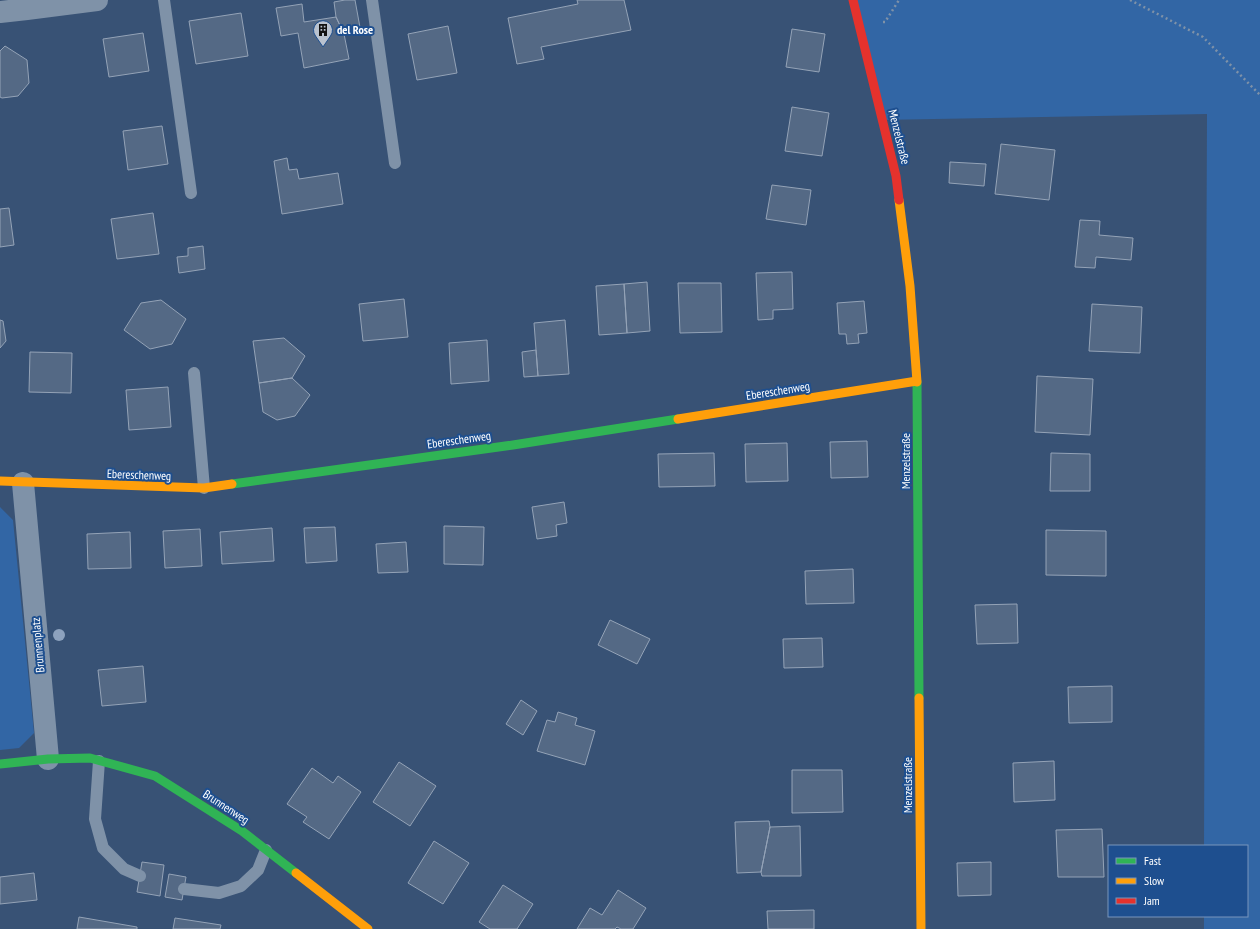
<svg xmlns="http://www.w3.org/2000/svg" width="1260" height="929" font-family="'PT Sans Narrow',sans-serif">
  <style>
    .green { fill: #3266a5 }
    .building { fill: #546985; stroke: #94a3b7 }
    .lines { fill: none; stroke-linecap: round; stroke-linejoin: round }
    .path { stroke: #7f92a8; stroke-width: 2.5; stroke-dasharray: 2 3; stroke-linecap: butt }
    .lane { stroke: #7f92a8; stroke-width: 12 }
    .street { stroke: #7f92a8; stroke-width: 22 }
    .fast { stroke: #30b455; stroke-width: 9 }
    .slow { stroke: #ff9f0a; stroke-width: 9 }
    .jam { stroke: #e5322d; stroke-width: 9 }
    .tree { fill: #8da2be }
    .labels { text-anchor: middle; stroke-width: 4; stroke-linejoin: round; paint-order: stroke }
    .poi-label { font-size: 12px; font-weight: bold; fill: #fff; stroke: #1e4f8f; text-anchor: start }
    .street-label { font-size: 12px; fill: #fff; stroke: #1e4f8f }
  </style>
  <rect width="100%" height="100%" fill="#385275"/>
  <path class="green" d="M850 0H1260V929H1204V916H1247V846H1204L1207 114 879 120Z
    M0 507 13 520 34 733 19 748 0 750Z"/>
  <path class="building" d="M345 0H355L361 33 344 34 336 17 334 2Z
    M577 0H624L631 30 541 47 544 59 517 64 508 18 578 4Z
    M302 4 304 22 336 17 344 34 349 59 304 68 298 33 281 36 276 8Z
    M241 13 248 56 196 64 189 21Z
    M448 26 457 73 417 80 408 34Z
    M792 29 825 34 819 72 786 67Z
    M143 33 149 71 109 77 103 39Z
    M5 46 27 60 29 83 18 96 2 98 0 97V51Z
    M792 107 829 113 822 156 785 151Z
    M162 126 168 164 128 170 123 131Z
    M1001 144 1055 150 1049 200 995 194Z
    M287 158 289 170 297 169 299 179 338 173 343 204 282 214 274 161Z
    M950 162 986 164 984 186 949 183Z
    M772 185 811 190 806 225 766 219Z
    M9 208 14 245 0 247V209Z
    M153 213 159 254 117 259 111 219Z
    M1080 220 1100 221 1099 235 1133 238 1131 260 1096 257 1095 268 1075 267Z
    M203 246 205 269 179 273 177 257 188 256V248Z
    M792 272 793 309 773 310V319L758 320 756 273Z
    M647 282 650 331 627 333 624 284Z
    M678 283H721L722 332 680 333Z
    M624 284 627 333 599 335 596 286Z
    M404 299 408 337 363 341 359 304Z
    M161 300 186 319 172 344 150 349 124 330 141 303Z
    M864 301 867 333 858 334 859 343 847 344 846 334H839L837 303Z
    M1092 304 1142 307 1140 353 1089 351Z
    M0 320 3 321 6 341 0 348Z
    M565 320 569 374 538 376 534 323Z
    M284 338 305 356 292 378 259 383 253 341Z
    M487 340 489 381 451 384 449 343Z
    M536 350 538 376 524 377 522 352Z
    M30 352 72 353 71 393 29 392Z
    M1037 376 1093 379 1090 435 1035 432Z
    M292 378 310 395 295 416 277 420 263 412 259 383Z
    M168 387 171 427 129 430 126 390Z
    M867 441 868 477 831 478 830 442Z
    M787 443 788 481 746 482 745 444Z
    M714 453 715 486 659 487 658 454Z
    M1051 453 1090 454V491H1050Z
    M564 502 567 523 556 525 557 536 537 539 532 507Z
    M444 526 484 527 483 565 444 564Z
    M335 527 337 561 306 563 304 528Z
    M272 528 274 561 222 564 220 532Z
    M200 529 202 566 165 568 163 531Z
    M1046 530 1106 531V576L1046 575Z
    M130 532 131 568 88 569 87 534Z
    M406 542 408 572 378 573 376 544Z
    M853 569 854 603 806 604 805 571Z
    M1017 604 1018 643 977 644 975 605Z
    M610 620 650 639 637 664 598 645Z
    M822 638 823 667 784 668 783 639Z
    M143 666 146 702 102 706 98 670Z
    M1112 686V722L1069 723 1068 687Z
    M521 700 537 711 523 735 506 724Z
    M558 712 577 718 575 725 595 731 585 765 537 751 547 720 555 722Z
    M1054 761 1055 800 1014 802 1013 763Z
    M399 762 436 786 410 826 373 802Z
    M312 768 333 783 338 776 361 792 329 839 303 822 307 817 287 804Z
    M792 770H842L843 812 792 813Z
    M769 821 770 827 761 872 737 873 735 822Z
    M800 826 801 876H762L761 872 770 827Z
    M1102 829 1104 877H1058L1056 830Z
    M434 841 469 863 443 904 408 883Z
    M142 862 164 865 160 896 137 892Z
    M991 862V895L958 896 957 863Z
    M34 873 37 900 0 904V877Z
    M169 874 186 877 182 900 165 897Z
    M503 885 533 904 517 929H490L479 922Z
    M618 890 646 908 633 929H621L617 927 615 929H577L590 908 602 915Z
    M814 910V929H768L767 911Z
    M79 917 137 927V929H77Z
    M175 918 221 925 220 929H173Z"/>
  <g class="lines">
    <path class="path" d="M1130 0 1203 37 1260 95
      M883 22H885L899 0"/>
    <path class="lane" d="M164 0 191 193
      M372 0 395 163
      M194 373 204 488
      M99 761 95 819 103 848 124 869 140 876
      M184 889 219 893 241 886 258 870 266 850"/>
    <path class="street" d="M0 12 27 9 97 0
      M23 483 48 759"/>
    <path class="fast" d="M917 382 919 698
      M232 484 513 445 678 419
      M0 764 48 759 90 758 155 776 242 831 296 873"/>
    <path class="slow" d="M899 200 910 286 917 382
      M678 419 917 381
      M0 481 204 488 232 484
      M919 698 921 929
      M296 873 368 929"/>
    <path class="jam" d="M853 0 896 176 899 200"/>
  </g>
  <circle class="tree" cx="59" cy="635" r="6"/>
  <defs>
    <symbol id="building-pin" viewBox="-11 -11 22 30"><path d="M0 17L-7.5 6A9.5 9.5 0 1 1 7.5 6Z" fill="#b9c2cf" stroke="#1e4f8f"/><path d="M-4-6H4V6H1V3H-1V6H-4ZM-2.5-4.3h1.7v1.8h-1.7ZM.8-4.3h1.7v1.8H.8ZM-2.5-1h1.7V.8h-1.7ZM.8-1h1.7V.8H.8Z" fill="#111"/></symbol>
  </defs>
  <g fill-rule="evenodd">
    <use href="#building-pin" x="312" y="19" width="22" height="30"/>
  </g>
  <g class="labels">
    <g class="poi-label">
      <text x="337" y="34">del Rose</text>
    </g>
    <g class="street-label">
      <text transform="translate(899 137) rotate(76)" y="4">Menzelstraße</text>
      <text transform="translate(778 391) rotate(-9)" y="4">Ebereschenweg</text>
      <text transform="translate(459 440) rotate(-8)" y="4">Ebereschenweg</text>
      <text transform="translate(906 461) rotate(-90)" y="4">Menzelstraße</text>
      <text transform="translate(139 475) rotate(2)" y="4">Ebereschenweg</text>
      <text transform="translate(38 645) rotate(-95)" y="4">Brunnenplatz</text>
      <text transform="translate(908 785) rotate(-90)" y="4">Menzelstraße</text>
      <text transform="translate(226 807) rotate(33)" y="4">Brunnenweg</text>
    </g>
  </g>
  <rect x="1108" y="845" width="140" height="72" fill="#1e4f8f" stroke="#7895bc"/>
  <rect x="1116" y="858" width="20" height="6" fill="#30b455" stroke="#7895bc"/>
  <text x="1144" y="865" font-size="12" fill="#ffffff">Fast</text>
  <rect x="1116" y="878" width="20" height="6" fill="#ff9f0a" stroke="#7895bc"/>
  <text x="1144" y="885" font-size="12" fill="#ffffff">Slow</text>
  <rect x="1116" y="898" width="20" height="6" fill="#e5322d" stroke="#7895bc"/>
  <text x="1144" y="905" font-size="12" fill="#ffffff">Jam</text>
</svg>
